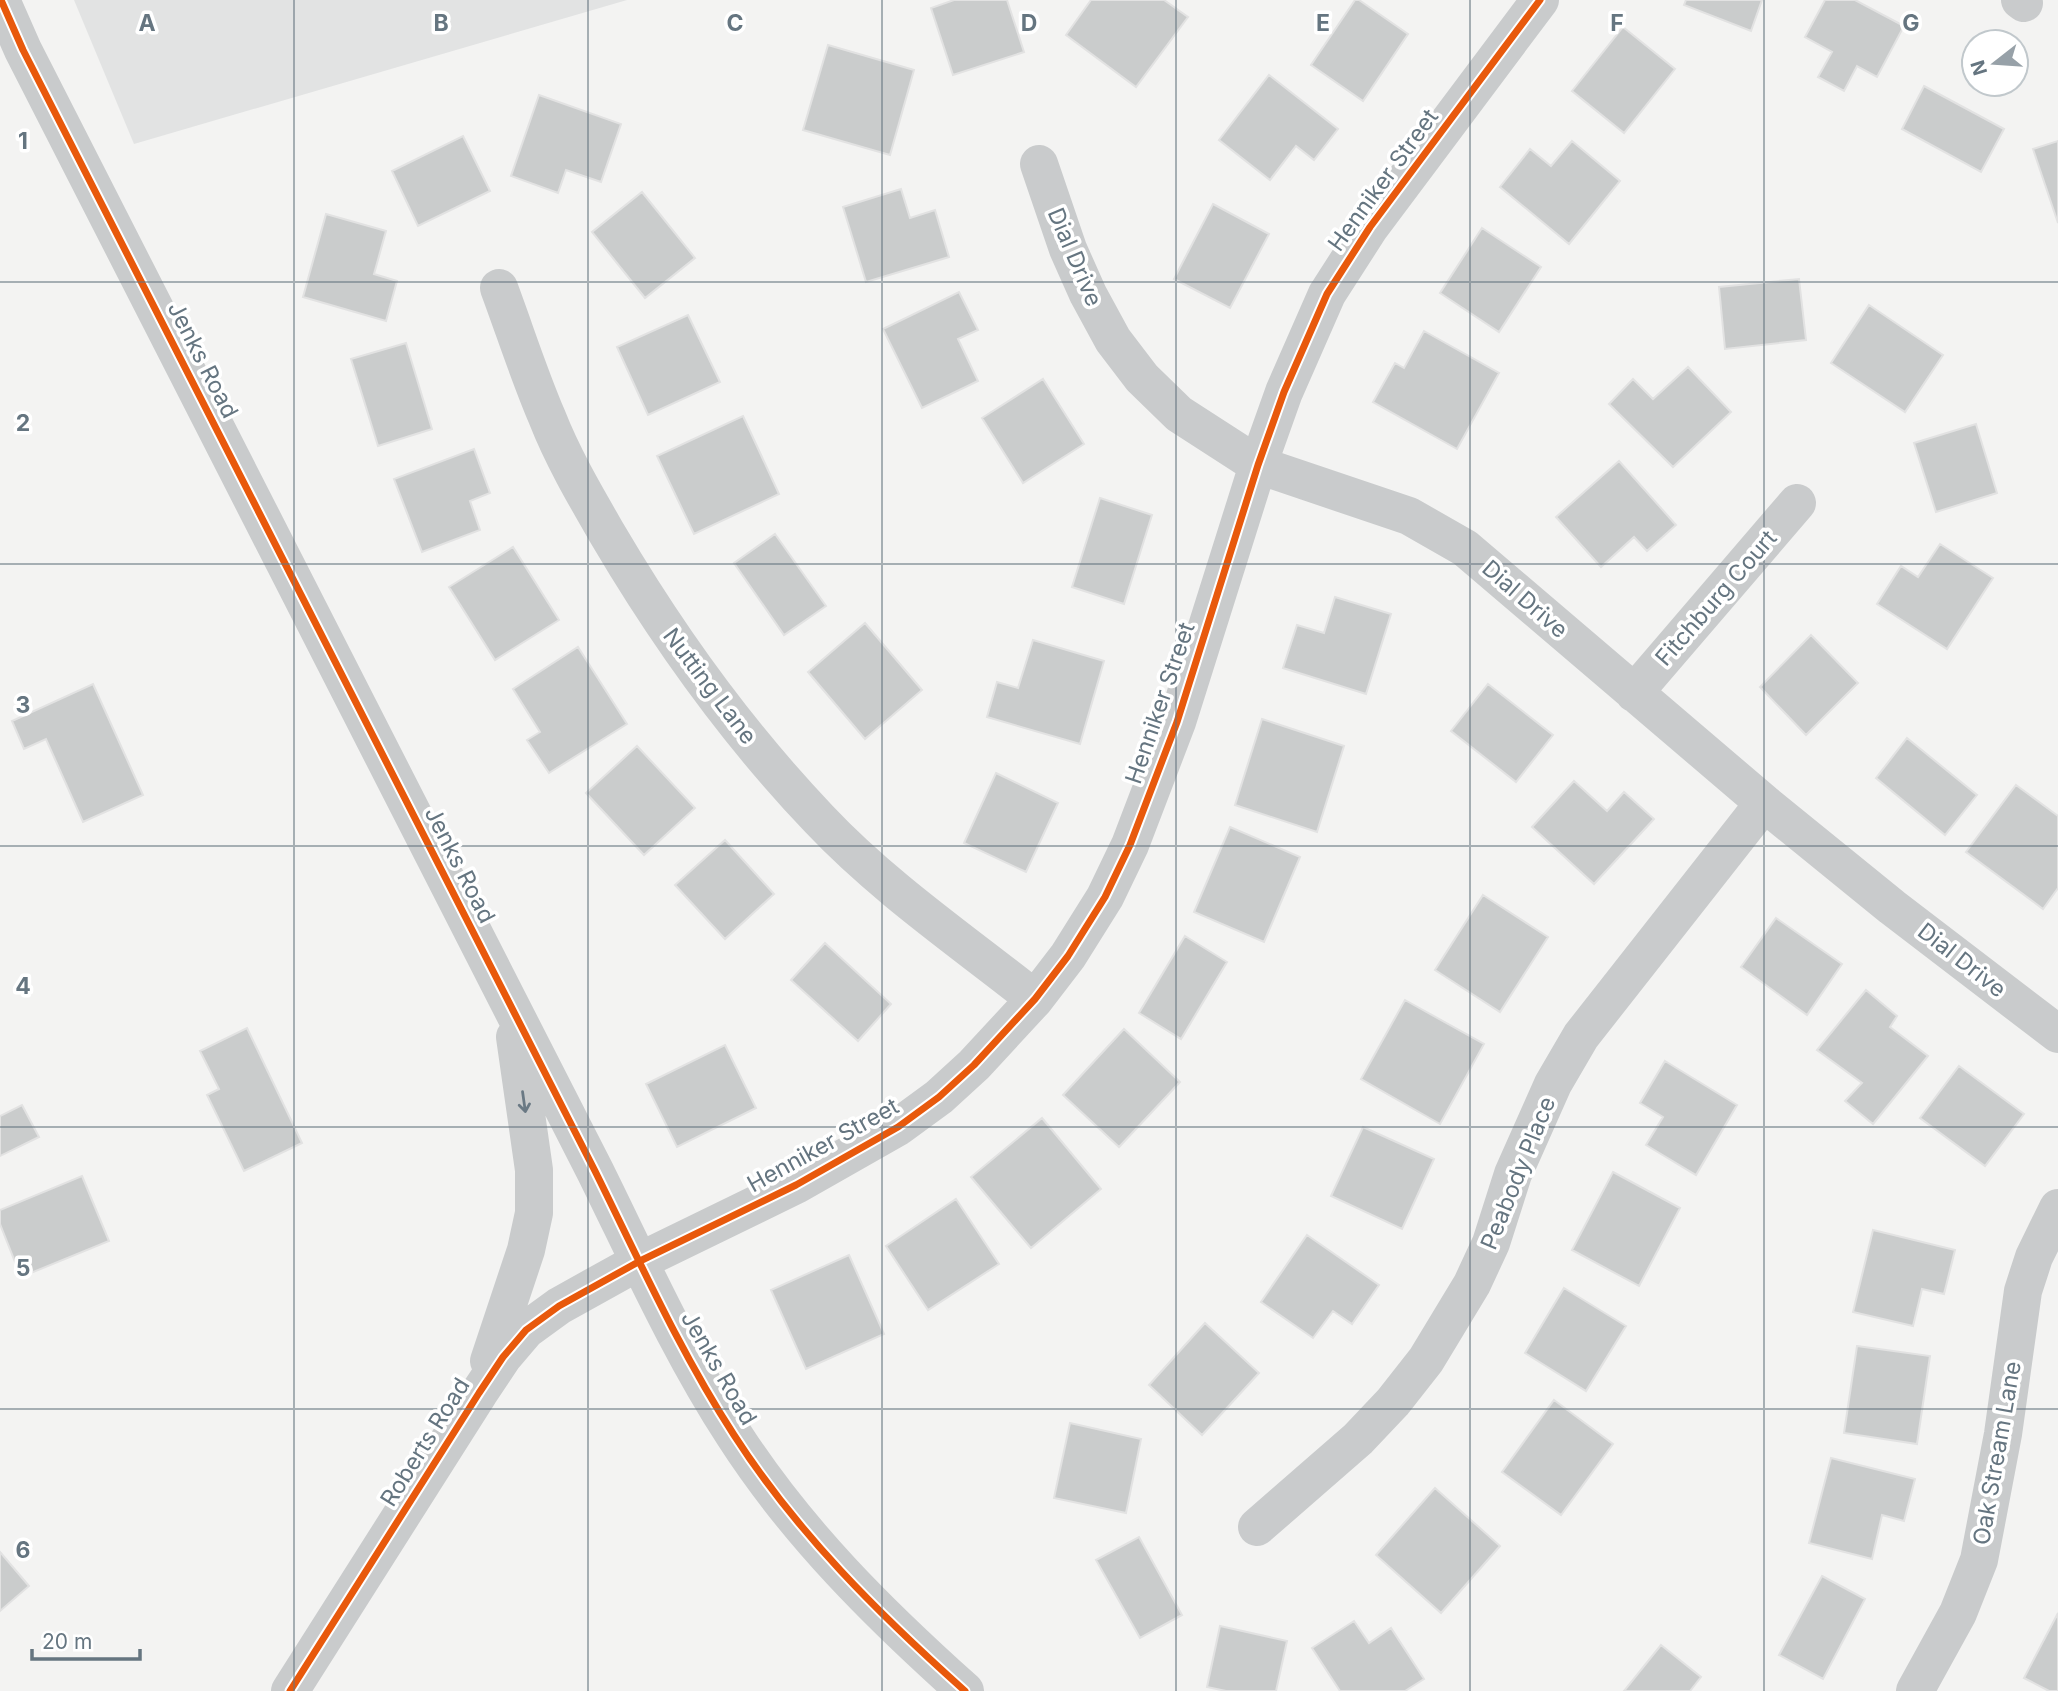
<svg xmlns="http://www.w3.org/2000/svg" width="2058" height="1691" font-family="Inter,sans-serif">
  <style>
    .built { fill: #e2e3e3 }
    .building { fill: #cacccc; stroke: #e2e2e2; stroke-width: 2 }
    .lines { fill: none; stroke-linecap: round; stroke-linejoin: round }
    .minor { stroke: #c9cbcc; stroke-width: 38 }
    .cycleway-casing { stroke: #fff; stroke-width: 11 }
    .cycleway { stroke: #e8590c; stroke-width: 7 }
    .oneway { stroke: #6a7984 }
    .grid { fill: none; stroke: #657580; stroke-width: 2; stroke-opacity: 0.55 }
    .labels { text-anchor: middle; stroke-width: 7; stroke-linejoin: round; paint-order: stroke }
    .street-label { font-size: 23px; fill: #657580; stroke: #fff }
    .grid-label { font-size: 23px; text-anchor: middle; font-weight: bold; fill: #657580; stroke: #fff; stroke-width: 7; stroke-linejoin: round; paint-order: stroke }
  </style>
  <rect width="100%" height="100%" fill="#f3f3f2"/>
  <path class="built" d="M74 0H627L134 144Z"/>
  <path class="building" d="M954 0H1007L1024 52 953 75 931 8Z
    M1091 0H1164L1188 17 1136 87 1066 35Z
    M1355 0H1359L1408 34 1363 101 1311 65Z
    M1686 0H1762L1751 31 1684 5Z
    M1825 0H1855L1904 26 1877 77 1857 66 1844 91 1818 77 1832 52 1805 37Z
    M1623 27 1675 69 1624 133 1572 91Z
    M828 45 914 70 890 155 803 130Z
    M1269 75 1338 129 1314 160 1296 146 1270 180 1219 140Z
    M1924 86 2004 129 1981 172 1902 129Z
    M539 95 621 124 601 182 566 170 558 193 511 176Z
    M463 136 490 191 418 226 392 171Z
    M1572 141 1620 181 1569 244 1500 187 1530 149 1551 166Z
    M2058 141V223L2033 149Z
    M901 189 910 218 935 210 949 257 866 282 843 207Z
    M642 192 695 258 645 298 592 232Z
    M1213 204 1269 234 1230 308 1174 279Z
    M326 214 386 231 374 274 397 281 386 321 303 297Z
    M1482 228 1541 267 1499 332 1440 293Z
    M1799 279 1806 340 1725 349 1719 287Z
    M959 292 978 330 958 339 978 381 922 408 883 329Z
    M1869 305 1943 355 1905 412 1831 363Z
    M688 315 720 382 648 415 617 347Z
    M1424 331 1499 373 1457 449 1373 402 1395 363 1404 368Z
    M406 343 432 429 378 446 351 359Z
    M1688 367 1731 412 1673 467 1609 404 1633 379 1653 399Z
    M1043 379 1084 444 1023 483 982 418Z
    M743 416 779 494 694 534 657 456Z
    M1976 424 1997 493 1936 512 1914 443Z
    M474 449 490 493 470 501 480 530 422 552 394 479Z
    M1619 461 1676 525 1647 551 1634 537 1601 567 1556 517Z
    M1100 498 1152 515 1124 604 1072 587Z
    M775 534 826 606 784 635 734 563Z
    M1940 544 1993 578 1947 649 1877 604 1901 566 1918 577Z
    M513 547 559 620 495 660 449 587Z
    M1335 597 1391 614 1366 694 1283 668 1297 625 1324 633Z
    M865 623 922 690 865 739 808 672Z
    M1811 635 1858 683 1806 735 1760 687Z
    M1033 640 1104 661 1080 744 987 717 997 682 1018 688Z
    M578 647 627 724 549 773 527 740 540 732 513 689Z
    M93 684 143 795 83 822 46 739 24 749 12 721Z
    M1488 684 1553 735 1516 782 1451 731Z
    M1262 719 1344 746 1317 832 1235 805Z
    M1907 738 1977 795 1945 835 1876 778Z
    M637 746 695 808 644 855 586 793Z
    M996 773 1058 803 1026 872 964 843Z
    M1574 781 1607 811 1624 792 1654 819 1594 884 1532 827Z
    M2016 785 2058 816V888L2043 909 1966 852Z
    M1230 827 1300 857 1264 942 1194 912Z
    M725 840 774 894 725 939 675 885Z
    M1483 895 1548 937 1500 1012 1435 970Z
    M1776 918 1842 964 1807 1015 1741 967Z
    M1185 936 1227 962 1181 1039 1139 1013Z
    M825 943 891 1004 858 1041 791 980Z
    M1866 990 1897 1016 1890 1027 1928 1056 1873 1124 1845 1101 1862 1083 1817 1050Z
    M1405 1000 1484 1044 1440 1124 1361 1079Z
    M247 1028 302 1143 244 1171 207 1095 219 1089 200 1051Z
    M1124 1029 1180 1082 1119 1147 1063 1095Z
    M725 1045 756 1108 677 1147 646 1084Z
    M1665 1061 1737 1105 1696 1175 1646 1145 1663 1117 1640 1103Z
    M1959 1066 2024 1114 1985 1166 1920 1118Z
    M22 1105 39 1137 0 1156V1116Z
    M1042 1118 1101 1189 1031 1248 971 1177Z
    M1363 1127 1434 1159 1402 1229 1331 1196Z
    M1613 1172 1680 1208 1639 1286 1572 1250Z
    M82 1176 109 1241 21 1277 0 1224V1210Z
    M956 1199 999 1264 928 1310 886 1246Z
    M1873 1230 1955 1250 1944 1294 1922 1289 1913 1326 1853 1312Z
    M1307 1235 1379 1285 1352 1324 1333 1311 1313 1338 1261 1302Z
    M849 1255 884 1334 806 1369 771 1290Z
    M1564 1288 1626 1326 1586 1391 1525 1353Z
    M1205 1323 1259 1373 1202 1435 1149 1385Z
    M1857 1346 1930 1356 1917 1444 1844 1433Z
    M1554 1400 1613 1444 1561 1515 1502 1472Z
    M1070 1423 1141 1439 1126 1513 1054 1498Z
    M1831 1458 1915 1479 1904 1521 1882 1515 1872 1559 1809 1543Z
    M1435 1488 1500 1546 1441 1613 1376 1555Z
    M1139 1537 1182 1615 1140 1638 1096 1560Z
    M0 1552 29 1586 0 1611Z
    M1822 1576 1865 1599 1823 1679 1779 1655Z
    M2058 1613V1691H2049L2024 1678Z
    M1354 1621 1369 1643 1391 1628 1424 1679 1405 1691H1340L1312 1648Z
    M1220 1626 1287 1641 1276 1691H1226L1207 1687Z
    M1661 1645 1701 1677 1690 1691H1624Z"/>
  <g class="lines">
    <path class="minor" d="M1 0 23 50 595 1171C639 1260 680 1352 734 1435 797 1533 879 1614 965 1691
      M2020 0 2024 3
      M1039 164 1068 249 1088 294 1113 340 1142 378 1179 414 1258 465 1409 516 1465 548 1764 803 1892 907 2058 1034
      M499 288C515 331 529 375 547 417 563 458 586 497 608 535 668 637 737 733 819 819 883 887 962 941 1035 999
      M1634 693 1797 503
      M489 1361 526 1250 534 1213V1170L515 1037
      M1257 1527 1358 1439 1393 1402 1426 1360 1472 1284 1491 1243 1513 1174 1553 1084 1581 1036 1764 803
      M290 1691 479 1393 503 1357 526 1330 559 1306 640 1261 796 1185 898 1127 939 1097 974 1065 1035 999 1068 956 1105 897 1130 845 1177 722 1258 465 1284 392 1327 294 1370 227 1540 0
      M1915 1691 1958 1613 1979 1560 2003 1434 2023 1291 2034 1257 2058 1208"/>
    <defs>
      <path id="cycleway" d="M1 0 23 50 595 1171C639 1260 680 1352 734 1435 797 1533 879 1614 965 1691
        M290 1691 479 1393 503 1357 526 1330 559 1306 640 1261 796 1185 898 1127 939 1097 974 1065 1035 999 1068 956 1105 897 1130 845 1177 722 1258 465 1284 392 1327 294 1370 227 1540 0"/>
    </defs>
    <use href="#cycleway" class="cycleway-casing"/>
    <use href="#cycleway" class="cycleway"/>
  </g>
  <defs><path id="oneway-shaft" d="M-6 0H5M1.5-3L5.5 0L1.5 3" fill="none" stroke-width="1.6" stroke-linecap="round" stroke-linejoin="round" transform="scale(1.75)"/></defs>
  <use class="oneway" href="#oneway-shaft" transform="translate(524 1102) rotate(82)"/>
  <path class="grid" d="M294 0V1691M588 0V1691M882 0V1691M1176 0V1691M1470 0V1691M1764 0V1691M0 282H2058M0 564H2058M0 846H2058M0 1127H2058M0 1409H2058"/>
  <g class="labels">
    <g class="street-label">
      <text transform="translate(1383 180) rotate(-54)" y="8">Henniker Street</text>
      <text transform="translate(1075 257) rotate(67)" y="8">Dial Drive</text>
      <text transform="translate(203 360) rotate(63)" y="8">Jenks Road</text>
      <text transform="translate(1716 598) rotate(-49)" y="8">Fitchburg Court</text>
      <text transform="translate(1525 599) rotate(41)" y="8">Dial Drive</text>
      <text transform="translate(710 686) rotate(53)" y="8">Nutting Lane</text>
      <text transform="translate(1160 703) rotate(-71)" y="8">Henniker Street</text>
      <text transform="translate(460 865) rotate(63)" y="8">Jenks Road</text>
      <text transform="translate(1962 960) rotate(38)" y="8">Dial Drive</text>
      <text transform="translate(823 1145) rotate(-29)" y="8">Henniker Street</text>
      <text transform="translate(1518 1173) rotate(-68)" y="8">Peabody Place</text>
      <text transform="translate(719 1368) rotate(60)" y="8">Jenks Road</text>
      <text transform="translate(425 1442) rotate(-58)" y="8">Roberts Road</text>
      <text transform="translate(1997 1453) rotate(-80)" y="8">Oak Stream Lane</text>
    </g>
  </g>
  <g class="grid-label">
    <text x="147" y="31">A</text>
    <text x="441" y="31">B</text>
    <text x="735" y="31">C</text>
    <text x="1029" y="31">D</text>
    <text x="1323" y="31">E</text>
    <text x="1617" y="31">F</text>
    <text x="1911" y="31">G</text>
    <text x="23" y="149">1</text>
    <text x="23" y="431">2</text>
    <text x="23" y="713">3</text>
    <text x="23" y="994">4</text>
    <text x="23" y="1276">5</text>
    <text x="23" y="1558">6</text>
  </g>
  <g transform="translate(1995 63) rotate(253)"><circle r="33" fill="#ffffff" stroke="#c1c8cc" stroke-width="2"/>
  <path d="M0-5L12 26L0 18L-12 26Z" fill="#97a1a8"/>
  <text y="-10" font-size="19" font-weight="bold" text-anchor="middle" fill="#657580">N</text>
  </g>
  <path d="M32 1649v10h108v-10" fill="none" stroke="#657580" stroke-width="3.5"/>
  <text x="42" y="1649" font-size="21" fill="#657580" stroke="#ffffff" stroke-width="5" paint-order="stroke">20 m</text>
</svg>
